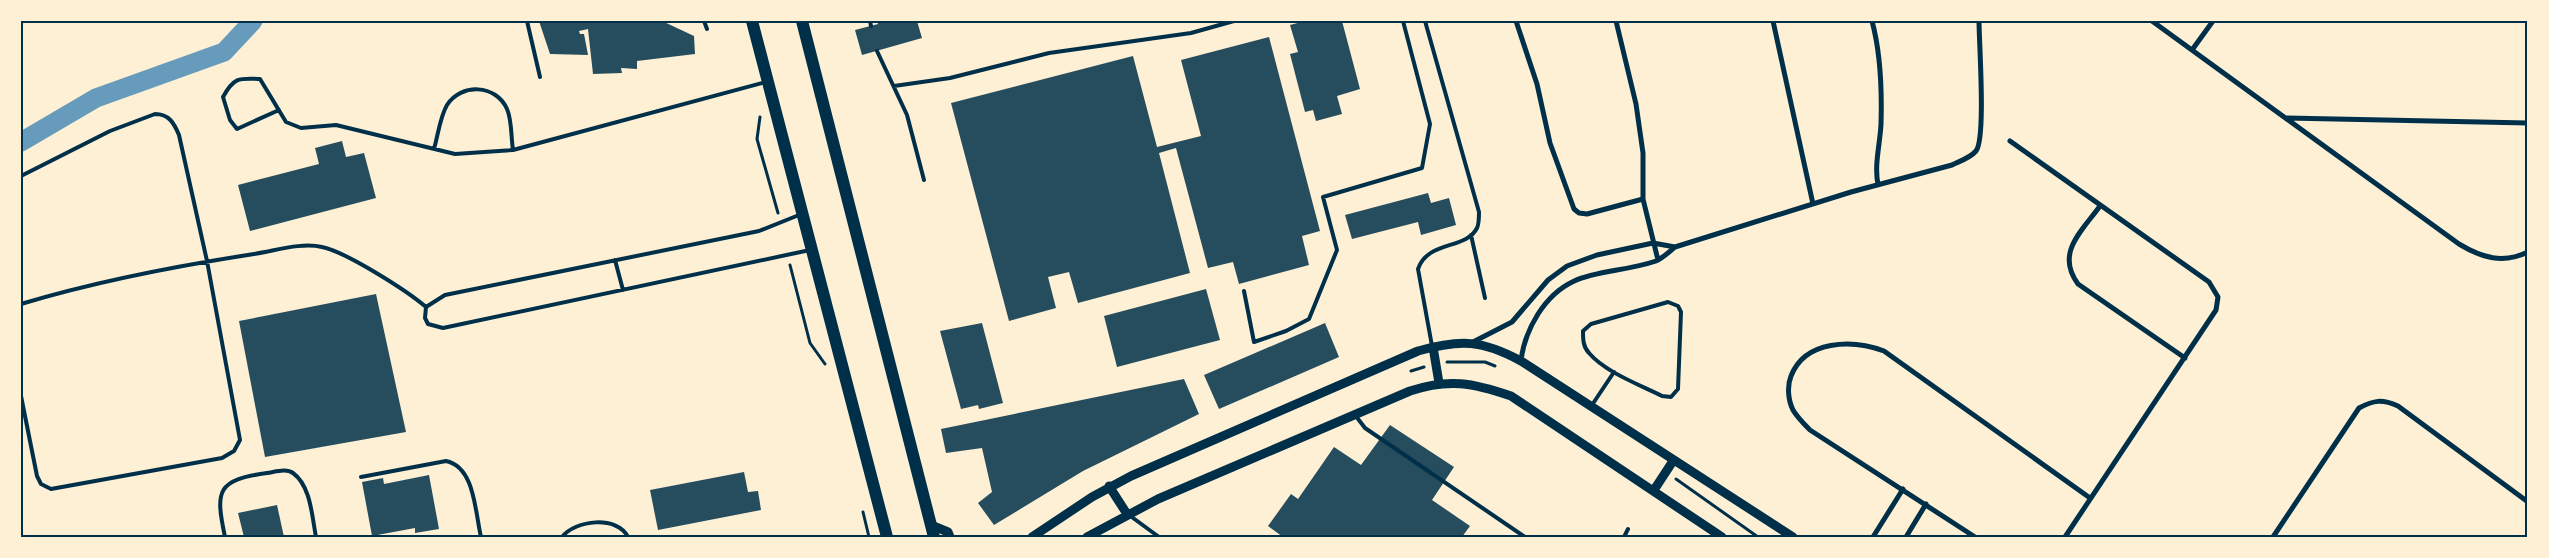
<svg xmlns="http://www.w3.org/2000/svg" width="2549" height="558" font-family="Signika,sans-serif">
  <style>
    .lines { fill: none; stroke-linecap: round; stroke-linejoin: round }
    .canal { stroke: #669bbc; stroke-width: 19 }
    .building { fill: #264d5e }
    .path { stroke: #003049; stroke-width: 3 }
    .service { stroke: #003049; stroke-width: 4 }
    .minor { stroke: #003049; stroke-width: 5 }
    .tertiary { stroke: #003049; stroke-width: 9 }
    .primary { stroke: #003049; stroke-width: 12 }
    .neatline { fill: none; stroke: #003049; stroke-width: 2 }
  </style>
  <rect width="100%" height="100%" fill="#fdf0d5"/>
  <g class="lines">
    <path class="canal" d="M21 142 96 98 224 52 253 21"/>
  </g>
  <path class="building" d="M539 21H662L694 36 695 54 637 61V69L621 68 622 73 593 74 588 29 579 31 580 34H584L588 55 550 54Z
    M877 21H917L922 38 862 55 855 30 878 24Z
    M1305 21H1342L1360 89 1337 96 1342 114 1316 121 1313 110 1305 112 1290 54 1298 52 1290 25Z
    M1269 37 1320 231 1302 236 1309 265 1239 284 1233 262 1208 268 1176 148 1159 153 1190 273 1078 303 1069 272 1048 277 1056 308 1009 321 951 103 1133 56 1157 147 1201 136 1181 60Z
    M342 141 346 157 364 153 376 198 250 231 238 185 319 164 315 148Z
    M1428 193 1431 203 1449 198 1456 225 1421 235 1418 222 1352 239 1345 215Z
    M1206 289 1220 340 1117 367 1104 316Z
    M376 294 406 432 265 457 239 321Z
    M982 323 1003 403 979 409 978 405 961 409 940 331Z
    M1325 323 1339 357 1219 409 1204 375Z
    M1184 379 1199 414 1083 471 994 525 978 503 992 492 982 448 946 453 941 429Z
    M1390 425 1454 467 1432 500 1470 526 1462 537H1283L1268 526 1291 494 1298 499 1334 447 1361 465Z
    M744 472 748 492 758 491 761 510 658 530 650 490Z
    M429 475 439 529 415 533V528L372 536 362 482 383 478 384 484Z
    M277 505 284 537H244L238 513Z"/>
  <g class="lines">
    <path class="path" d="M760 117 757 139 778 213
      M790 265 810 343 825 364
      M1447 362H1485L1495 366
      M1411 371 1424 367
      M1676 479 1758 537
      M863 512 869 537"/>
    <path class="service" d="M527 21 540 77
      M704 21 707 29
      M870 21 871 26
      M1425 21 1479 212C1479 217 1479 224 1477 228 1466 250 1428 240 1418 269L1432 346
      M877 51 907 115 924 180
      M894 86 950 78 1049 53 1191 33 1234 21
      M279 110 237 129 230 120 223 97C234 77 239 78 260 79L286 122 301 128 336 125 455 154 513 150 766 82
      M434 149C438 135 440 117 447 105 461 83 496 84 507 109 512 120 511 138 513 150
      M21 176 110 131 155 114C169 114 174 123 179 135L207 261 240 440 234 451 222 458 51 489 41 484 37 476 21 396
      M799 215 759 231 445 295 426 307 425 318 428 324 443 328 810 250
      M1471 235 1485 298
      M615 260 623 290
      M1244 291 1254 342 1286 331 1309 319 1337 250 1323 197 1422 168 1430 124 1403 21
      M1668 302 1678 306 1681 312 1678 389 1671 397 1662 396C1640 385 1605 372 1589 353 1583 347 1583 339 1583 331L1591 324Z
      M21 304C97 281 176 266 254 254 275 251 301 242 322 247 346 252 406 290 426 307
      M1592 405 1614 372
      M1355 415 1365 428 1525 537
      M361 477 446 461C475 467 475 512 481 537
      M1129 515 1159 537
      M225 537C215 490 217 480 267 473 275 472 286 468 293 473 311 486 312 517 316 537
      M562 537C575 520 617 515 628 537
      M1624 537 1628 529"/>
    <path class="minor" d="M1516 21 1537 84 1550 143 1574 209 1579 213 1587 214 1643 199
      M1616 21 1636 104 1643 153V199L1658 260
      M1773 21 1813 204
      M1872 21C1881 54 1882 90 1881 124 1880 145 1874 164 1878 185
      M2152 21 2459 244C2482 258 2503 264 2528 252
      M2192 50 2213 21
      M2287 118 2528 123
      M2010 141 2209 282 2218 297 2216 310 2065 537
      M2100 206C2082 231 2055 253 2078 284L2185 358
      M1473 342 1512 322 1548 280 1567 266 1597 255 1653 243 1675 247
      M1521 361C1523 343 1528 330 1538 314 1569 265 1609 277 1656 261 1663 258 1670 251 1675 247L1851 192 1952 165C1960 161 1970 158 1976 151 1986 138 1979 43 1979 21
      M1873 537 1903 489
      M1906 537 1926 504
      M1975 537 1810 430C1804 424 1797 417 1793 410 1788 400 1787 386 1791 376 1805 340 1852 339 1884 351L2090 498
      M2273 537 2359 408C2374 400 2382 399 2398 406L2528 502"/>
    <path class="tertiary" d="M1433 347 1439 383
      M1109 486 1127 514
      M1654 490 1673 461
      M931 525 948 532 950 537
      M1032 537 1092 497 1131 476 1418 351C1461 339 1482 340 1521 361L1793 537
      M1087 537 1158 499 1410 391C1449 378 1473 383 1511 396L1722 537"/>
    <path class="primary" d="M752 21 887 537
      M802 21 934 537"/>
  </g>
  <rect width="2549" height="558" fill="none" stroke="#fdf0d5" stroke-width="45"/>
  <rect x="22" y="22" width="2504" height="514" class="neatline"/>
</svg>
